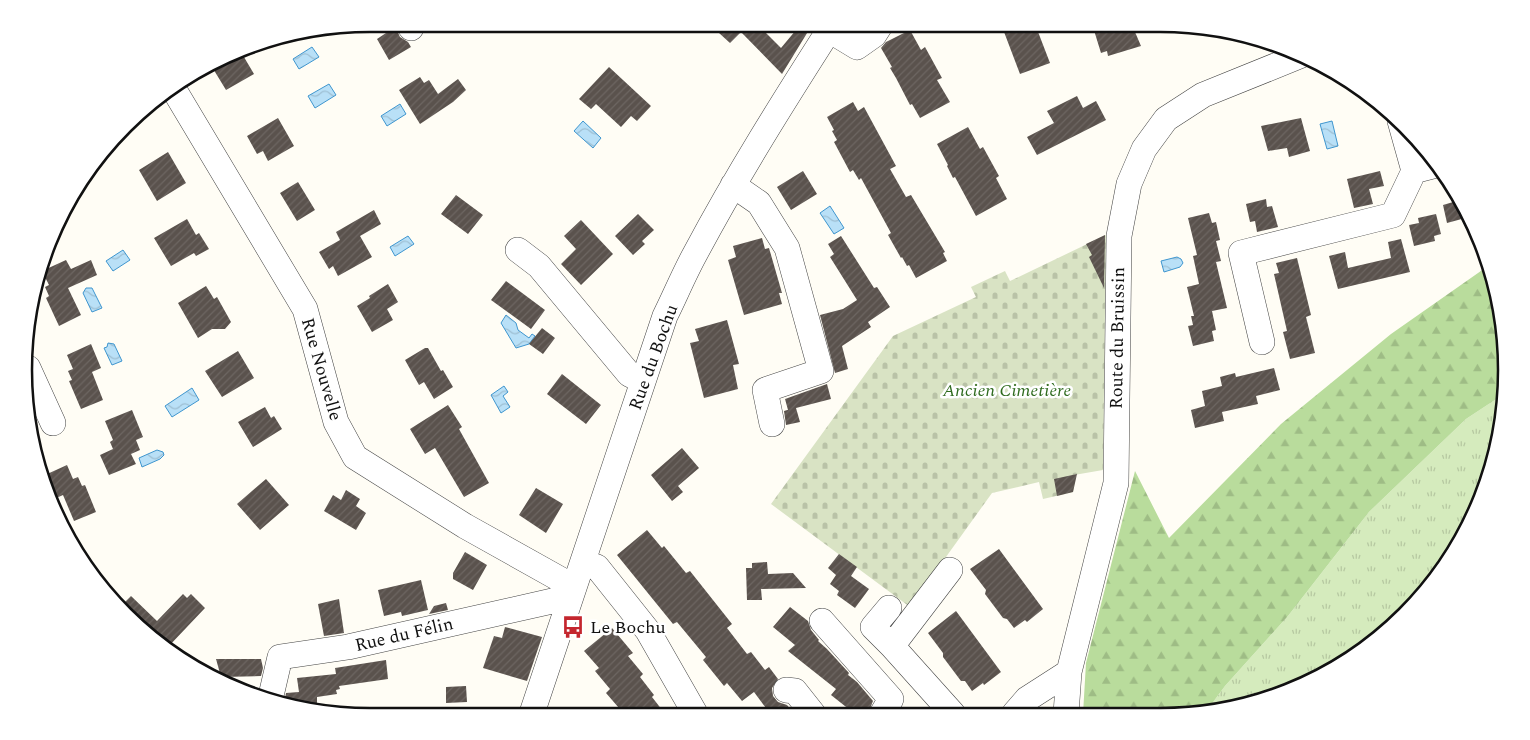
<svg xmlns="http://www.w3.org/2000/svg" width="1530" height="740" font-family="Spectral,serif">
  <style>
    .grass { fill: url(#grass-tufts) }
    .forest { fill: url(#forest-firs) }
    .cemetery { fill: url(#cemetery-stones) }
    .water { fill: url(#water-waves); stroke: #3f96cf }
    .building { fill: url(#building-hatch) }
    .lines { fill: none; stroke-linecap: round; stroke-linejoin: round }
    .minor-casing { stroke: #444; stroke-width: 26 }
    .minor { stroke: #fff; stroke-width: 25 }
    .labels { text-anchor: middle; stroke-width: 5; stroke-linejoin: round; paint-order: stroke }
    .street-label { font-size: 18px; fill: #111; stroke: #fff }
    .park-label { font-size: 18px; font-style: italic; fill: #2f6b1f; stroke: #fff }
    .poi-label { font-size: 18px; fill: #111; stroke: #fff; text-anchor: start }
    .rim { fill: none; stroke: #111; stroke-width: 2.5 }
  </style>
  <defs>
    <pattern id="grass-tufts" width="24" height="20" patternUnits="userSpaceOnUse" patternTransform="scale(1.25)"><rect width="24" height="20" fill="#d5ebbd"/><path d="M3 7l-1-3M5 7V3M7 7l1-3M15 17l-1-3M17 17v-4M19 17l1-3" fill="none" stroke="#b6c8a1"/></pattern>
    <pattern id="forest-firs" width="22" height="20" patternUnits="userSpaceOnUse" patternTransform="scale(1.25)"><rect width="22" height="20" fill="#b9dc9c"/><path d="M5 1l3.5 6h-7zM16 11l3.5 6h-7z" fill="#9ebc85"/></pattern>
    <pattern id="cemetery-stones" width="16" height="16" patternUnits="userSpaceOnUse" patternTransform="scale(1.25)"><rect width="16" height="16" fill="#d9e3c4"/><path d="M2 7V4a2 2 0 0 1 4 0v3zM10 15v-3a2 2 0 0 1 4 0v3z" fill="#b9c2a7"/></pattern>
    <pattern id="water-waves" width="16" height="10" patternUnits="userSpaceOnUse" patternTransform="scale(1.25)"><rect width="16" height="10" fill="#b9e0f7"/><path d="M0 5q4-4 8 0t8 0" fill="none" stroke="#9ebfd3"/></pattern>
    <pattern id="building-hatch" width="6" height="6" patternUnits="userSpaceOnUse" patternTransform="scale(1.25)"><rect width="6" height="6" fill="#5a524d"/><path d="M-1 1l2-2M0 6l6-6M5 7l2-2" fill="none" stroke="#6d6662"/></pattern>
  </defs>
  <rect width="100%" height="100%" fill="#fffdf5"/>
  <path class="grass" d="M1504 394 1500 438 1480 503 1435 581 1391 624 1329 669 1293 690 1205 713 1225 686 1288 616 1369 512 1466 419Z
    M517 710 515 716H370L351 714Z"/>
  <path class="forest" d="M1488 266 1500 303 1506 370 1504 394 1466 419 1369 512 1288 616 1225 686 1205 713 1083 714 1086 663 1135 471 1169 538 1281 424 1391 334Z
    M1391 624 1371 645 1329 669Z"/>
  <path class="cemetery" d="M1106 235 1103 470 1074 475 1075 482 1073 492 1043 499 1039 482 992 493 910 607 771 504 893 336 976 297 971 287 1005 271 1010 281Z"/>
  <path class="water" d="M312 47 319 57 299 69 293 59Z
    M329 84 336 95 315 108 308 96Z
    M400 104 406 114 387 126 381 116Z
    M583 121 601 138 593 148 574 131Z
    M1332 121 1338 146 1327 149 1320 124Z
    M830 206 844 228 834 234 820 213Z
    M408 236 414 244 395 256 390 247Z
    M123 250 130 260 113 271 106 261Z
    M1177 257 1181 259 1183 263 1180 267 1164 272 1161 261Z
    M86 288H92L102 308 92 312 83 293Z
    M506 315 516 323 518 330 529 338 532 334 535 336 529 344 516 348 501 323Z
    M108 343 114 344 122 361 112 365 104 348 107 347Z
    M504 386 508 392 503 396 510 407 501 413 491 395Z
    M192 388 199 400 172 417 165 406Z
    M157 450 163 452 164 455 160 459 142 467 139 458Z"/>
  <path class="building" d="M394 24 400 37 408 42 411 47 389 60 377 39 386 33 384 30Z
    M729 24H757L781 48 801 24 812 25 782 74 741 32 730 43 719 33Z
    M1001 24H1035L1050 63 1020 74Z
    M1104 24H1129L1132 33 1135 32 1141 46 1108 56 1107 51 1101 53 1093 27Z
    M910 30 921 50 925 47 942 78 937 80 950 102 920 118 912 104 910 105 896 78 890 68 892 67 881 48 886 42Z
    M241 52 254 74 226 90 212 67Z
    M609 67 651 106 637 121 631 116 621 127 596 104 591 109 579 99Z
    M420 77 424 83 429 80 438 94 458 79 466 90 453 102 420 124 399 90Z
    M1077 96 1083 108 1096 101 1106 120 1037 155 1027 137 1054 123 1047 111Z
    M853 102 858 111 864 107 896 166 890 169 906 197 911 195 945 252 943 253 947 261 916 278 909 265 907 266 902 257 901 258 888 235 891 233 861 178 859 180 853 170 850 172 834 142 837 140 832 131 834 130 827 117Z
    M278 118 294 146 268 161 263 151 257 154 247 136Z
    M1301 118 1310 151 1289 157 1287 148 1268 151 1261 126Z
    M968 127 980 149 983 147 999 176 996 178 1007 199 976 216 955 177 953 178 947 166 948 165 937 144Z
    M168 152 186 183 157 201 139 170Z
    M803 171 817 194 791 210 777 187Z
    M1380 171 1384 186 1369 189 1373 204 1354 208 1347 179Z
    M298 182 315 210 297 221 280 193Z
    M456 195 483 215 468 234 441 214Z
    M1266 199 1267 207 1272 206 1278 227 1257 232 1255 221 1250 222 1246 204Z
    M1460 200 1469 217 1447 223 1443 205Z
    M374 210 381 224 360 236 372 257 338 276 333 266 329 269 319 252 340 240 336 232Z
    M1209 213 1212 223 1216 222 1220 240 1216 241 1221 261 1216 262 1227 308 1212 311 1216 330 1212 331 1214 341 1193 346 1188 326 1193 325 1191 316H1194L1187 287 1199 284 1193 256 1197 255 1188 218Z
    M638 214 654 230 642 241 645 244 633 255 615 236Z
    M1436 214 1441 234 1434 236 1435 241 1414 246 1409 225 1419 223 1418 218Z
    M187 219 196 235 199 233 209 249 196 256 194 253 171 266 154 238Z
    M581 220 613 254 581 285 561 264 576 249 564 236Z
    M1105 235V236L1104 288 1089 257 1092 255 1086 244Z
    M841 236 874 288 877 287 890 307 868 322 871 327 842 346 848 369 835 373 820 315 843 309 857 300 830 257 834 254 828 244Z
    M762 238 765 249 769 248 782 293H779L782 304 744 315 728 260 736 257 733 246Z
    M1401 239 1410 272 1338 289 1329 256 1345 252 1348 268 1391 258 1388 242Z
    M1297 258 1311 315 1306 317 1315 353 1290 359 1283 332 1287 331 1274 274 1279 273 1276 263Z
    M66 260 71 269 91 260 97 275 68 288 81 315 59 326 46 298 49 296 45 287 49 285 42 271Z
    M506 281 545 310 531 329 491 300Z
    M388 284 398 302 387 309 393 320 372 332 357 306 370 298 369 296Z
    M206 286 214 299 217 297 231 322 225 329H212L198 338 178 303Z
    M727 320 739 364 733 365 738 389 704 398 690 343 699 341 695 329Z
    M542 328 555 338 543 354 529 344Z
    M91 344 101 368 92 372 103 400 81 409 69 381 72 380 68 371 73 369 67 355Z
    M425 348H428L441 371 443 370 453 387 434 399 424 382 419 385 405 360Z
    M238 351 254 378 222 397 205 371Z
    M1274 368 1280 390 1256 396 1258 404 1222 412 1224 421 1195 428 1191 410 1205 406 1202 391 1222 386 1220 377 1235 373 1236 377Z
    M562 374 601 405 586 424 547 394Z
    M827 384 831 399 796 408 800 422 786 425 784 411 794 408 788 410 785 399Z
    M448 405 462 427 459 429 489 483 464 497 435 448 425 454 410 429Z
    M265 407 271 418 274 416 282 429 253 447 238 422Z
    M132 410 143 437 136 440 140 450 131 454 136 464 109 475 100 455 113 449 110 442 113 440 105 421Z
    M682 448 699 468 678 486 683 492 672 501 651 475Z
    M67 465 73 479 78 477 82 486 85 485 96 512 74 521 63 495 54 499 45 475Z
    M1077 474 1073 492 1057 496 1054 479Z
    M266 479 289 505 260 530 237 504Z
    M536 488 563 504 546 533 519 515Z
    M346 490 360 499 356 506 366 513 356 530 324 511 333 495 341 500Z
    M647 530 662 548 664 546 686 573 690 571 732 624 727 628 747 654 751 652 765 670 769 667 778 679 772 688 773 696 778 702 787 705 795 715H771L754 692 742 701 727 683 724 686 703 660 706 657 677 622 673 624 617 555Z
    M999 549 1043 609 1027 622 1025 620 1014 628 1007 619 1003 618 985 594 986 590 970 569Z
    M465 552 487 565 473 590 453 579V573Z
    M839 554 857 567 851 576 869 589 855 608 837 595 839 591 830 584 836 575 828 568Z
    M767 562 768 574 793 573 806 588 761 589 762 600H747L746 568H752V563Z
    M421 580 428 610 402 616 401 612 384 616 378 590Z
    M183 594 187 598 191 594 205 608 168 647 141 630 120 607 131 596 157 621Z
    M339 599 344 633 324 636 318 604Z
    M446 603 448 610 429 614 434 606Z
    M790 607 808 621 811 630 819 640 818 641 827 649 849 673 848 675 857 682 873 701 868 714H855L831 695 836 689 788 651 795 645 773 627Z
    M956 611 1001 672 984 685 983 683 972 691 965 681H961L943 657V653L928 633Z
    M505 627 542 637 527 681 483 668 494 636 502 638Z
    M612 628 633 653 628 656 643 674 640 677 654 695 652 697 666 715H625L606 693 610 689 595 671 599 668 584 651Z
    M216 659H261L263 668 261 676 221 677Z
    M386 660 388 679 339 686 340 689 336 690 337 694 317 697V711L302 710 284 704 286 693 299 692 297 678 336 674 335 668Z
    M466 686 467 702 446 703V687Z"/>
  <g class="lines">
    <defs>
      <path id="minor" d="M408 24 411 28
        M829 30 857 47 874 35 881 24
        M173 88 305 309 336 422 355 457 465 526 574 587
        M1400 121 1414 171 1437 165
        M733 185 759 203 787 248 821 371 765 390 772 424
        M518 250 539 266 629 374 643 381
        M1262 342 1241 253 1393 215 1414 171
        M28 368 53 423
        M583 562 597 567 648 631 696 715
        M950 570 892 646 953 714
        M889 608 873 627 892 646
        M822 621 891 699 882 714
        M786 690 795 691 814 715
        M270 700 280 657 348 647 570 597
        M1014 714 1027 699 1069 672
        M1066 714 1069 672 1116 483 1119 236 1129 184 1144 149 1166 119 1203 95 1302 55
        M531 716 665 316C675 296 684 274 695 254 737 175 785 99 833 24"/>
    </defs>
    <use href="#minor" class="minor-casing"/>
    <use href="#minor" class="minor"/>
  </g>
  <defs>
    <symbol id="bus-bare" viewBox="-9 -9 18 18"><path d="M-5-6H5V4H4V6H2V4H-2V6H-4V4H-5ZM-3.5-4V0h7V-4ZM-3.5 1.2v1.5H-2V1.2ZM2 1.2v1.5H3.5V1.2Z" fill="#c4262e" stroke="#fff" stroke-width="2.5" paint-order="stroke"/></symbol>
  </defs>
  <g fill-rule="evenodd">
    <use href="#bus-bare" x="557" y="611" width="32" height="32"/>
  </g>
  <g class="labels">
    <g class="street-label">
      <text transform="translate(1117 338) rotate(-89)" y="6">Route du Bruissin</text>
      <text transform="translate(653 357) rotate(-70)" y="6">Rue du Bochu</text>
      <text transform="translate(322 369) rotate(74)" y="6">Rue Nouvelle</text>
      <text transform="translate(404 634) rotate(-13)" y="6">Rue du Félin</text>
    </g>
    <g class="park-label">
      <text x="1007" y="396">Ancien Cimetière</text>
    </g>
    <g class="poi-label">
      <text x="590" y="633">Le Bochu</text>
    </g>
  </g>
  <path d="M0 0H1530V740H0ZM370 32H1160A338 338 0 0 1 1498 370V370A338 338 0 0 1 1160 708H370A338 338 0 0 1 32 370V370A338 338 0 0 1 370 32Z" fill="#fff" fill-rule="evenodd"/>
  <path class="rim" d="M370 32H1160A338 338 0 0 1 1498 370V370A338 338 0 0 1 1160 708H370A338 338 0 0 1 32 370V370A338 338 0 0 1 370 32Z"/>
</svg>
